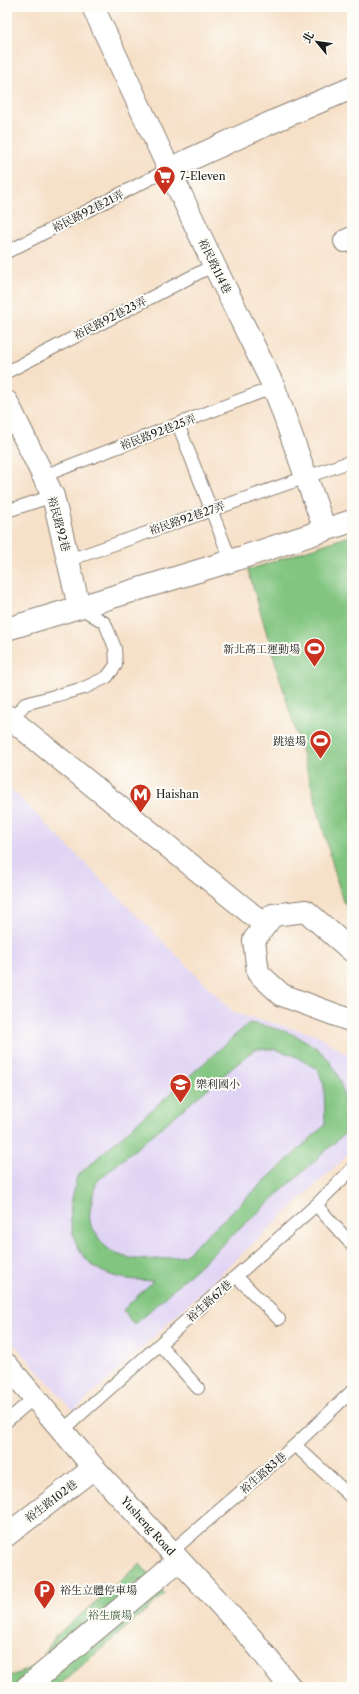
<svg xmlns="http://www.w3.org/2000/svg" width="359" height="1694" font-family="'Libre Caslon Text','Noto Serif TC',serif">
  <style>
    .built { fill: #e0d4f4 }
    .grass { fill: #81c580; stroke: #4e704e; fill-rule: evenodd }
    .park { fill: url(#park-crowns); stroke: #4e704e }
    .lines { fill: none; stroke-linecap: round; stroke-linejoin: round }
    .lane-casing { stroke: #897e72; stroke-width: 14 }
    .street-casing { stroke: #897e72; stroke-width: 24 }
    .lane { stroke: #fff; stroke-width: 12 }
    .street { stroke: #fff; stroke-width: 22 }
    .labels { text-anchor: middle; stroke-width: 4; stroke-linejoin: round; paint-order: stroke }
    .poi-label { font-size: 11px; fill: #1c1c1c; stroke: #fdfcf7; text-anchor: start }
    .street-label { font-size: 11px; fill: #1c1c1c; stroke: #fdfcf7 }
    .park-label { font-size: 11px; fill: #446044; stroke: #fdfcf7 }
  </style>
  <defs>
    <pattern id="park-crowns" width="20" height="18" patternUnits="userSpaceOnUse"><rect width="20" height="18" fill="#81c580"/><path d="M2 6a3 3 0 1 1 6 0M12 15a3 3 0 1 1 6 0" fill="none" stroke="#6fa96e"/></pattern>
  </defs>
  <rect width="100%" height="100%" fill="#fdfcf7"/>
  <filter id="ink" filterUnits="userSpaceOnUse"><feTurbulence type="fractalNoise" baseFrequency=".025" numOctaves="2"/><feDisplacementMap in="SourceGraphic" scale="8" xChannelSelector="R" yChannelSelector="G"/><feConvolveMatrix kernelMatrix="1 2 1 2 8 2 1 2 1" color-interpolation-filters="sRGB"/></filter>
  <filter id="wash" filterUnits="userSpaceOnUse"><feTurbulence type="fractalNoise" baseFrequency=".012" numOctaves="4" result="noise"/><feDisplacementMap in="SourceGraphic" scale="16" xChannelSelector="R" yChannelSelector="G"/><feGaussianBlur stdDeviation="0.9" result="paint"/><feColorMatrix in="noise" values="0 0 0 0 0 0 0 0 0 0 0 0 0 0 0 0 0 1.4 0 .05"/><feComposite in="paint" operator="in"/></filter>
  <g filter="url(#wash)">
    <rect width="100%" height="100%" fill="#f6e0c7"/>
    <path class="built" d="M7 785 234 1013 318 1035 352 1058V1151L74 1411 7 1336Z"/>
    <path class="grass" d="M352 535V909L343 902 305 763 248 570Z
      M249 1023C282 1028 322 1040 337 1074 342 1084 343 1096 346 1107L352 1102V1127L134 1325 123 1310 153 1281C139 1280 125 1280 111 1275 81 1266 68 1235 71 1206 72 1196 75 1186 77 1176ZM255 1049H274L295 1056 318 1070 324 1085 325 1125 184 1256C154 1260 112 1267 96 1233 94 1230 91 1226 90 1222 88 1210 94 1194 96 1182Z"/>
    <path class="park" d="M140 1564 165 1594 57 1687H7V1677L37 1666 55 1637Z"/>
  </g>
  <g filter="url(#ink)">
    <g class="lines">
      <defs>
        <path id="lane" d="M7 252 169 169
          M7 372 214 265
          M178 424 231 561
          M43 476 274 387
          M7 511 53 496
          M69 560 352 461
          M12 719 25 704 84 688 107 677 116 665 115 648 105 623 79 607
          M316 1205 352 1245
          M236 1276 279 1319
          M160 1345 198 1388
          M7 1421 35 1397
          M63 1430 316 1205 352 1169
          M295 1445 352 1498
          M171 1552 295 1445 352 1391"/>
        <path id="street" d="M93 7 214 265 274 387 325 530
          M169 169 279 119 352 88
          M345 241 352 238
          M7 402 53 496 79 607
          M7 629 231 561 352 521
          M7 716 265 925
          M352 951 306 911 273 915 254 940 258 973 282 995 352 1021
          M7 1365 94 1468 253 1640 290 1687
          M7 1535 94 1468
          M27 1687 179 1560"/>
      </defs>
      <use href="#lane" class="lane-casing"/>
      <use href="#street" class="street-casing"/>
      <use href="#lane" class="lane"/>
      <use href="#street" class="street"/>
    </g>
  </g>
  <defs>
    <symbol id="supermarket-pin" viewBox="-11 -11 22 30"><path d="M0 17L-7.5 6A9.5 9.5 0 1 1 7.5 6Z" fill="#c8321e" stroke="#fdfcf7"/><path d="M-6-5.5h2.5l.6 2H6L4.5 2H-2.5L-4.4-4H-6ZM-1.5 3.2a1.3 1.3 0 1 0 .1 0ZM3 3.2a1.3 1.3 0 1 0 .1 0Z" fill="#fff"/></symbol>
    <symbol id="stadium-pin" viewBox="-11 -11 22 30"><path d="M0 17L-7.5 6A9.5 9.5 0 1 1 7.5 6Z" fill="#c8321e" stroke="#fdfcf7"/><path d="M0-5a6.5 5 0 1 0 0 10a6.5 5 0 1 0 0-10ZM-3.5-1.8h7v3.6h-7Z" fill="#fff"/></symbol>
    <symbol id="metro-pin" viewBox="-11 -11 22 30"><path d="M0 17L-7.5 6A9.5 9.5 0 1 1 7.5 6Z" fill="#c8321e" stroke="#fdfcf7"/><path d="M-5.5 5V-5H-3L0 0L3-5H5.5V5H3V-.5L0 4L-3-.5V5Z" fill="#fff"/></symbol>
    <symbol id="school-pin" viewBox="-11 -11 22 30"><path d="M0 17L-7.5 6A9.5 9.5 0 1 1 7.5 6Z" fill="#c8321e" stroke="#fdfcf7"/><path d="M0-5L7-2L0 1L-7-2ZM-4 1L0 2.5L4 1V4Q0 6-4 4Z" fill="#fff"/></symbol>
    <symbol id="parking-pin" viewBox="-11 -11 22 30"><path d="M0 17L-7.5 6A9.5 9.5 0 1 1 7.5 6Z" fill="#c8321e" stroke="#fdfcf7"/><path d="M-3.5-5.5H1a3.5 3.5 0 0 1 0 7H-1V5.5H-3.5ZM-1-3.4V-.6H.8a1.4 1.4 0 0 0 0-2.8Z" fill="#fff"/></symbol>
  </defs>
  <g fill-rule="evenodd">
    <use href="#supermarket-pin" x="152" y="164" width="25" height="34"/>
    <use href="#stadium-pin" x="302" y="636" width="25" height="34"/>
    <use href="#stadium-pin" x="308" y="728" width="25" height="34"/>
    <use href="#metro-pin" x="128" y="782" width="25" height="34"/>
    <use href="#school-pin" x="168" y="1072" width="25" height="34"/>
    <use href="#parking-pin" x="32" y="1578" width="25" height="34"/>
  </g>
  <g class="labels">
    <g class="poi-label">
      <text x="180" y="180">7-Eleven</text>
      <text x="300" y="653" text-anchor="end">新北高工運動場</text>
      <text x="306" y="745" text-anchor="end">跳遠場</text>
      <text x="156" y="798">Haishan</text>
      <text x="196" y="1088">樂利國小</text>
      <text x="60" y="1594">裕生立體停車場</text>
    </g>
    <g class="street-label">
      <text transform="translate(88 211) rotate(-27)" y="4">裕民路92巷21弄</text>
      <text transform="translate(215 266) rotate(64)" y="4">裕民路114巷</text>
      <text transform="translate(110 318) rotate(-27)" y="4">裕民路92巷23弄</text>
      <text transform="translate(158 432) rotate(-21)" y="4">裕民路92巷25弄</text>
      <text transform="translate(187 518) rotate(-19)" y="4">裕民路92巷27弄</text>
      <text transform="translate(59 524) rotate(75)" y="4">裕民路92巷</text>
      <text transform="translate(209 1301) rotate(-42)" y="4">裕生路67巷</text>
      <text transform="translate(263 1473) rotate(-41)" y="4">裕生路83巷</text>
      <text transform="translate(51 1501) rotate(-37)" y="4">裕生路102巷</text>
      <text transform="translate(148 1526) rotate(48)" y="4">Yusheng Road</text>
    </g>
    <g class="park-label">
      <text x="110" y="1619">裕生廣場</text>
    </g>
  </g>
  <rect width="359" height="1694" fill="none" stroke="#fdfcf7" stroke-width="24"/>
  <g transform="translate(317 42) rotate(299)" stroke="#fdfcf7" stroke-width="3" paint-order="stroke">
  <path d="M0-3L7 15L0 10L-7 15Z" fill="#1c1c1c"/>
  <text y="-6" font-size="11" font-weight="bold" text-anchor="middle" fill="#1c1c1c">北</text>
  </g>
</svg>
